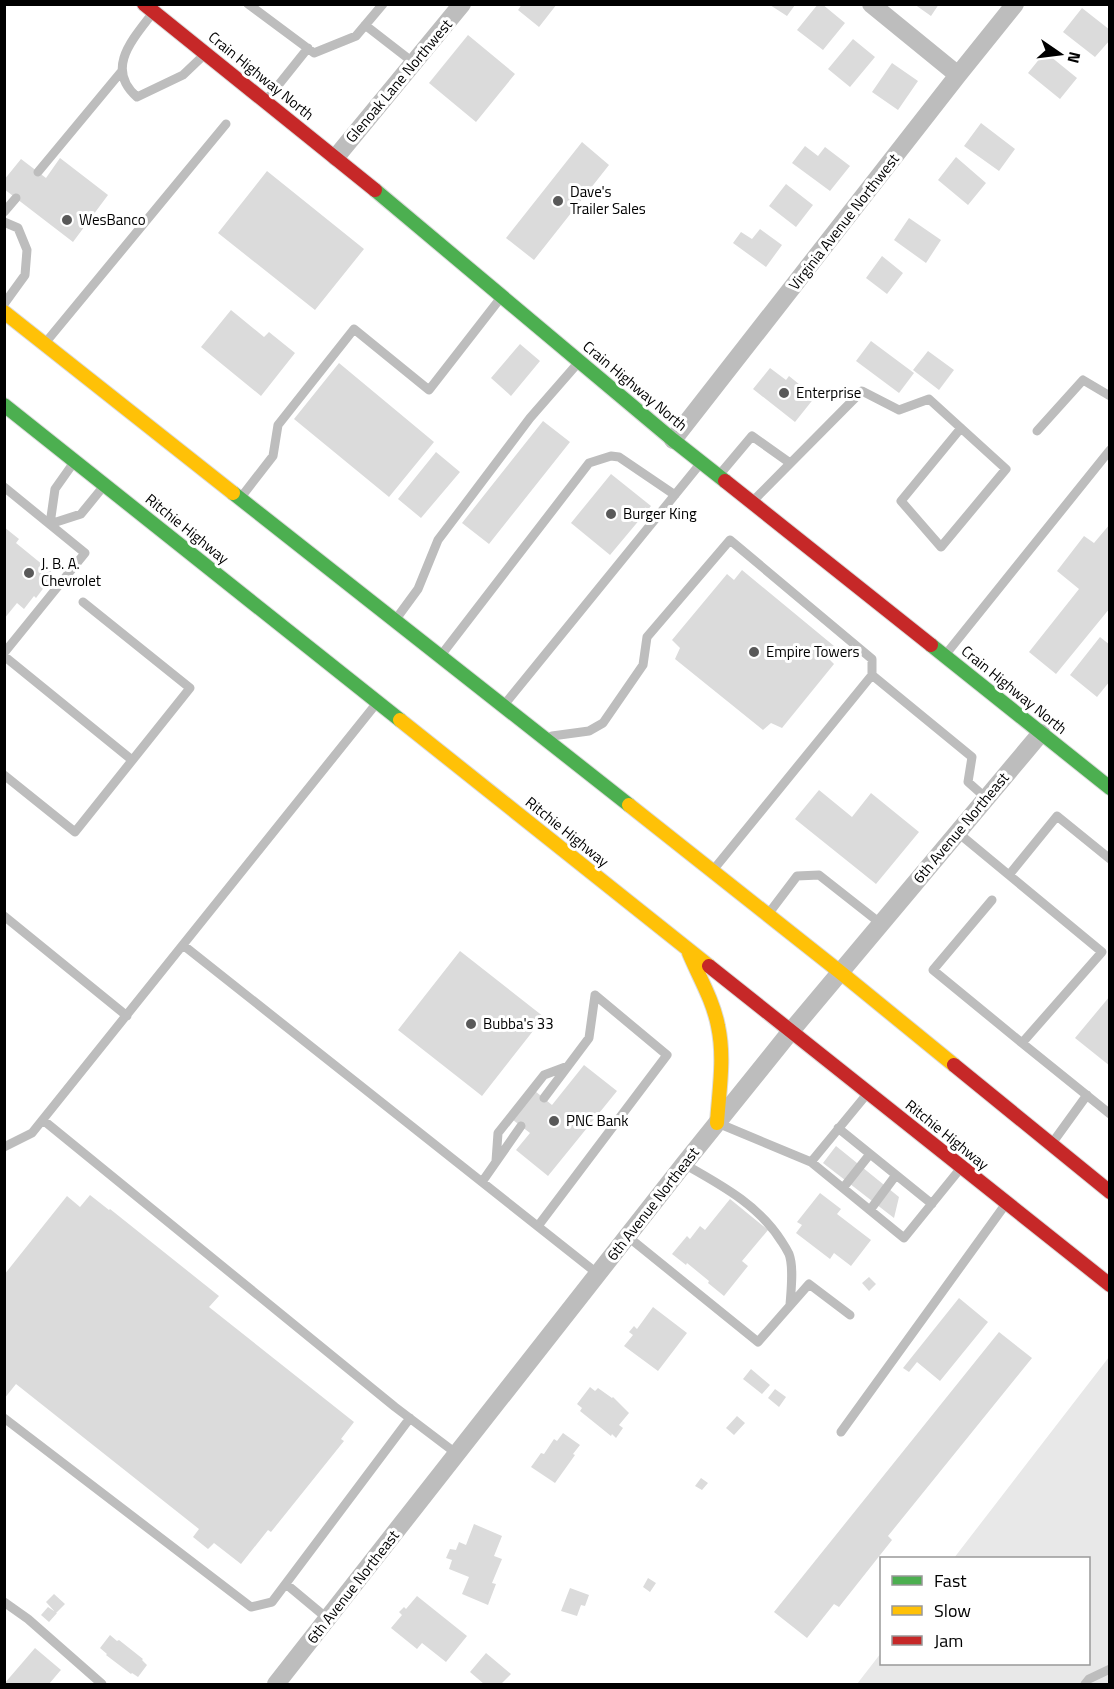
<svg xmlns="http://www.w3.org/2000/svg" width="1114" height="1689" font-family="'Titillium Web',sans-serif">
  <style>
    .green { fill: #e8e8e8 }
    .building { fill: #dbdbdb }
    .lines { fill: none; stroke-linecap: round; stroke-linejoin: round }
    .fast-casing { stroke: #dbdbdb; stroke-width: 16 }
    .slow-casing { stroke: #dbdbdb; stroke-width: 16 }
    .jam-casing { stroke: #dbdbdb; stroke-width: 16 }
    .lane { stroke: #bdbdbd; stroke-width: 9 }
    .street { stroke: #bdbdbd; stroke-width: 18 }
    .fast { stroke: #4caf50; stroke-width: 14 }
    .slow { stroke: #ffc107; stroke-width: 14 }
    .jam { stroke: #c62828; stroke-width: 14 }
    .poi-dot { fill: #595959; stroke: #fff; stroke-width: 2 }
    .labels { text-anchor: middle; stroke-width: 6; stroke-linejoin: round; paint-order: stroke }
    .street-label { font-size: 15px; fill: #000; stroke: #fff }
    .poi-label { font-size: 15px; fill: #000; stroke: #fff; text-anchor: start }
  </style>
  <rect width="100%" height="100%" fill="#fff"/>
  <path class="green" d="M1109 1357V1684H857L881 1653 882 1664H1088V1558H954Z"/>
  <path class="building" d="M522 4H557L539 27 518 10Z
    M818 4H822L845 23 823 50 797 30Z
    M914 4H939L931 16Z
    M770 5H795L787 16Z
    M1082 8 1110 30V40L1095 57 1063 32Z
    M468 35 515 74 476 122 429 83Z
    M853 39 875 57 850 87 828 69Z
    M1045 52 1077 78 1060 99 1028 73Z
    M892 63 918 81 898 110 872 92Z
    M981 123 1015 149 999 171 964 146Z
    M582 142 609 165 534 260 506 238Z
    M805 146 818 156 825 147 850 166 830 191 792 163Z
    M956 157 986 183 968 205 938 180Z
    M60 158 108 195 73 242 4 189V180L21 159 46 178Z
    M267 171 364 249 315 310 218 233Z
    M786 184 813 205 796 227 769 206Z
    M909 218 941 240 926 263 894 240Z
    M760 229 782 245 766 267 733 243 741 232 752 239Z
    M882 256 903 273 887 294 866 278Z
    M231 310 264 337 269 332 295 353 261 396 201 347Z
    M871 341 914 373 899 393 856 361Z
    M520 344 540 361 511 396 491 378Z
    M928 351 954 370 939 390 913 370Z
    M339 363 434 442 389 497 294 419Z
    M770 368 786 380 789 376 815 397 795 422 753 389Z
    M543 421 570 442 489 544 462 523Z
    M436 452 460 472 421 518 398 499Z
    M611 474 651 506 610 555 571 523Z
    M1110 524V608L1056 674 1029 652 1079 589 1057 571 1084 536 1094 543Z
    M4 527 19 539 16 543 54 574 36 598 34 596 24 609 17 603 4 619Z
    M742 570 834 646 826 656 834 664 782 728 771 723 763 730 675 659 680 648 672 640 727 574 734 580Z
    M1100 637 1110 645V681L1097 697 1070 675Z
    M819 790 852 817 871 793 919 832 876 884 795 819Z
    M460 951 544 1017 482 1096 398 1030Z
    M1110 996V1066L1075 1038Z
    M584 1065 617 1091 548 1176 516 1150 530 1133 513 1120 535 1091 552 1105Z
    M836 1146 899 1197 894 1218 823 1163Z
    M820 1193 841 1209 837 1214 871 1240 851 1266 834 1253 830 1259 796 1233 802 1225 797 1222Z
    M90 1195 109 1210 110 1209 219 1296 209 1307 354 1422 341 1439 344 1441 271 1532 268 1530 241 1564 214 1543 208 1549 193 1537 199 1529 16 1384 4 1399V1275L67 1196 80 1207Z
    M730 1199 768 1230 742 1261 748 1266 724 1296 708 1283 709 1281 687 1263 686 1265 672 1254 687 1236 690 1239 700 1226 705 1230Z
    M869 1277 876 1284 869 1291 862 1283Z
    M959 1298 988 1322 940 1381 917 1362 909 1372 903 1368Z
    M653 1307 687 1333 658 1371 624 1346 633 1335 629 1332 634 1326 637 1329Z
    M999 1332 1032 1358 888 1536 892 1540 839 1607 834 1604 807 1638 774 1612Z
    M751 1369 770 1385 762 1394 743 1379Z
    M590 1387 595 1391 598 1388 612 1398 613 1397 629 1413 619 1425 623 1428 616 1438 612 1434 611 1436 580 1411 582 1408 577 1404Z
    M775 1389 786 1397 779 1407 768 1398Z
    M737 1416 745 1423 734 1435 726 1428Z
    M563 1433 580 1445 573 1454 575 1455 555 1483 531 1467 541 1453 544 1454 554 1439 557 1441Z
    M701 1478 708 1483 702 1490 695 1486Z
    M474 1524 502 1536 494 1556 502 1559 492 1583 496 1584 488 1605 462 1594 469 1577 449 1569 452 1560 446 1558 450 1549 456 1550 459 1542 466 1545Z
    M648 1578 656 1583 650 1592 643 1587Z
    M570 1588 589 1595 585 1606 581 1605 577 1616 561 1611Z
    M54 1594 65 1604 56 1613 46 1602Z
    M417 1596 467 1636 446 1662 422 1643 417 1649 391 1628 402 1615 399 1612 404 1607 406 1609Z
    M48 1607 57 1613 49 1622 41 1615Z
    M110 1635 117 1641 119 1640 143 1659 142 1660 147 1665 138 1677 132 1673 131 1674 106 1655 107 1654 100 1648Z
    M35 1648 61 1670 60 1671 49 1684H4Z
    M486 1653 511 1674 501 1684H484L470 1672Z"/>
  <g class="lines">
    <defs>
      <path id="fast" d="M375 190 673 440 725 481
        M4 405 400 720
        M233 493 629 805
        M931 645 1110 788"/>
      <path id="slow" d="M4 312 233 493
        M400 720 709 966
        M629 805 840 972 954 1065
        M689 953C699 977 713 1000 718 1026 725 1058 719 1091 717 1123"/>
      <path id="jam" d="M144 4 375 190
        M725 481 931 645
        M709 966 1110 1285
        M954 1065 1110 1192"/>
    </defs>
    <use href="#fast" class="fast-casing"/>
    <use href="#slow" class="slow-casing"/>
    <use href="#jam" class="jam-casing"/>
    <path class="lane" d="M248 4 314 53 356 36 383 4
      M152 14C132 40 105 69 137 97L183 75 204 55
      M365 25 414 63
      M268 98 308 48
      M38 172 121 72
      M4 212 16 198
      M4 222 18 228 27 250 25 275 4 304
      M46 342 226 124
      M1037 431 1083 380 1110 396
      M72 465 55 489 50 524 81 514 103 487
      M720 474 752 436 790 463
      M4 487 85 553 4 653
      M242 496 273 456 278 425 354 329 429 390 499 300
      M754 500 862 391 899 410 929 399 1006 469 941 547 901 501 961 428
      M396 619 418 589 438 540 530 418 578 363
      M442 654 589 463 611 456 619 457 675 495
      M946 654 1110 450
      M4 656 132 760
      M504 705 700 464
      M552 736 589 731 603 723 643 665 647 637 730 540 872 659V675
      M4 775 75 832 190 688 83 602
      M957 832 1102 952 1022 1043 933 970 992 900
      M714 869 872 675 972 757 968 782 986 798
      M1009 875 1057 816 1110 859
      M769 913 797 876 819 875 880 923
      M4 916 127 1016
      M183 945 598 1274
      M1022 1043 1110 1114
      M544 1098 589 1038 595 995
      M43 1120 395 1407 457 1454
      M720 1124 811 1162 904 1238 960 1169
      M838 1128 932 1204
      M1053 1142 1087 1095
      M4 1147 32 1133 376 704
      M496 1161 498 1133 544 1075 568 1066
      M811 1162 867 1094
      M684 1164C721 1185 759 1205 782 1242 784 1245 787 1250 789 1254 794 1267 791 1290 790 1305
      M482 1182 521 1126
      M843 1188 870 1154
      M870 1210 896 1175
      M538 1226 667 1055 595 995
      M627 1236 758 1342 809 1284 850 1315
      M4 1418 251 1607 272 1602 410 1418
      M841 1432 1005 1205
      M286 1584 328 1619
      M4 1602 28 1619 102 1684
      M1085 1684 1089 1679 1110 1669"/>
    <path class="street" d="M871 4 958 75
      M336 157 462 4
      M673 440 958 75 1015 4
      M276 1684 684 1164 791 1031 1041 733"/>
    <use href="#fast" class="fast"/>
    <use href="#slow" class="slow"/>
    <use href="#jam" class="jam"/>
  </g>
  <g class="poi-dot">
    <circle cx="558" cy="201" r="6"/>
    <circle cx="67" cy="220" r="6"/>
    <circle cx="784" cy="393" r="6"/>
    <circle cx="611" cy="514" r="6"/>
    <circle cx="29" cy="573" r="6"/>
    <circle cx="754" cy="652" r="6"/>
    <circle cx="471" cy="1024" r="6"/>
    <circle cx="554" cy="1121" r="6"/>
  </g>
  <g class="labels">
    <g class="street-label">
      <text transform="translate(261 76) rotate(39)" y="5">Crain Highway North</text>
      <text transform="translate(399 81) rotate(-50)" y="5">Glenoak Lane Northwest</text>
      <text transform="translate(844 222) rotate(-52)" y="5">Virginia Avenue Northwest</text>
      <text transform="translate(635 386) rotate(40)" y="5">Crain Highway North</text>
      <text transform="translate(187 529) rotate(39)" y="5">Ritchie Highway</text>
      <text transform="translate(1014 690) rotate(39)" y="5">Crain Highway North</text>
      <text transform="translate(961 828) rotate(-50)" y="5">6th Avenue Northeast</text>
      <text transform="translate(567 832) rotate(39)" y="5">Ritchie Highway</text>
      <text transform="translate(947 1135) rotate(39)" y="5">Ritchie Highway</text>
      <text transform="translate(653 1204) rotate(-52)" y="5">6th Avenue Northeast</text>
      <text transform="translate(353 1587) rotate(-52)" y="5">6th Avenue Northeast</text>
    </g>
    <g class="poi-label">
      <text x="570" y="197">Dave's<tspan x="570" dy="17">Trailer Sales</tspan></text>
      <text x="79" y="225">WesBanco</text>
      <text x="796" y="398">Enterprise</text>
      <text x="623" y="519">Burger King</text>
      <text x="41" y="569">J. B. A.<tspan x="41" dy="17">Chevrolet</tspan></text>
      <text x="766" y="657">Empire Towers</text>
      <text x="483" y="1029">Bubba's 33</text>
      <text x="566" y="1126">PNC Bank</text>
    </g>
  </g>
  <rect width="1114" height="1689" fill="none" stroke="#000000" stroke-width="12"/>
  <rect x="880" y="1557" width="210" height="108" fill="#ffffff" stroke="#999999" stroke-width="1.5"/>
  <rect x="892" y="1576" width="30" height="9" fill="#4caf50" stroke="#999999" stroke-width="1.5"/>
  <text x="934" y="1587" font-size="18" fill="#000000">Fast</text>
  <rect x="892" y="1606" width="30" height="9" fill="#ffc107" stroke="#999999" stroke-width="1.5"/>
  <text x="934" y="1617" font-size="18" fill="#000000">Slow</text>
  <rect x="892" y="1636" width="30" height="9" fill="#c62828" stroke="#999999" stroke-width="1.5"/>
  <text x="934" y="1647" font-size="18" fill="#000000">Jam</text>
  <g transform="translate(1060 54) rotate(104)" stroke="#ffffff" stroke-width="4.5" paint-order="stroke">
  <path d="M0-4.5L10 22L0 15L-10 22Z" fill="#000000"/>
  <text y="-9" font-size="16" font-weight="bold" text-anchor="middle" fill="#000000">N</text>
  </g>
</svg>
